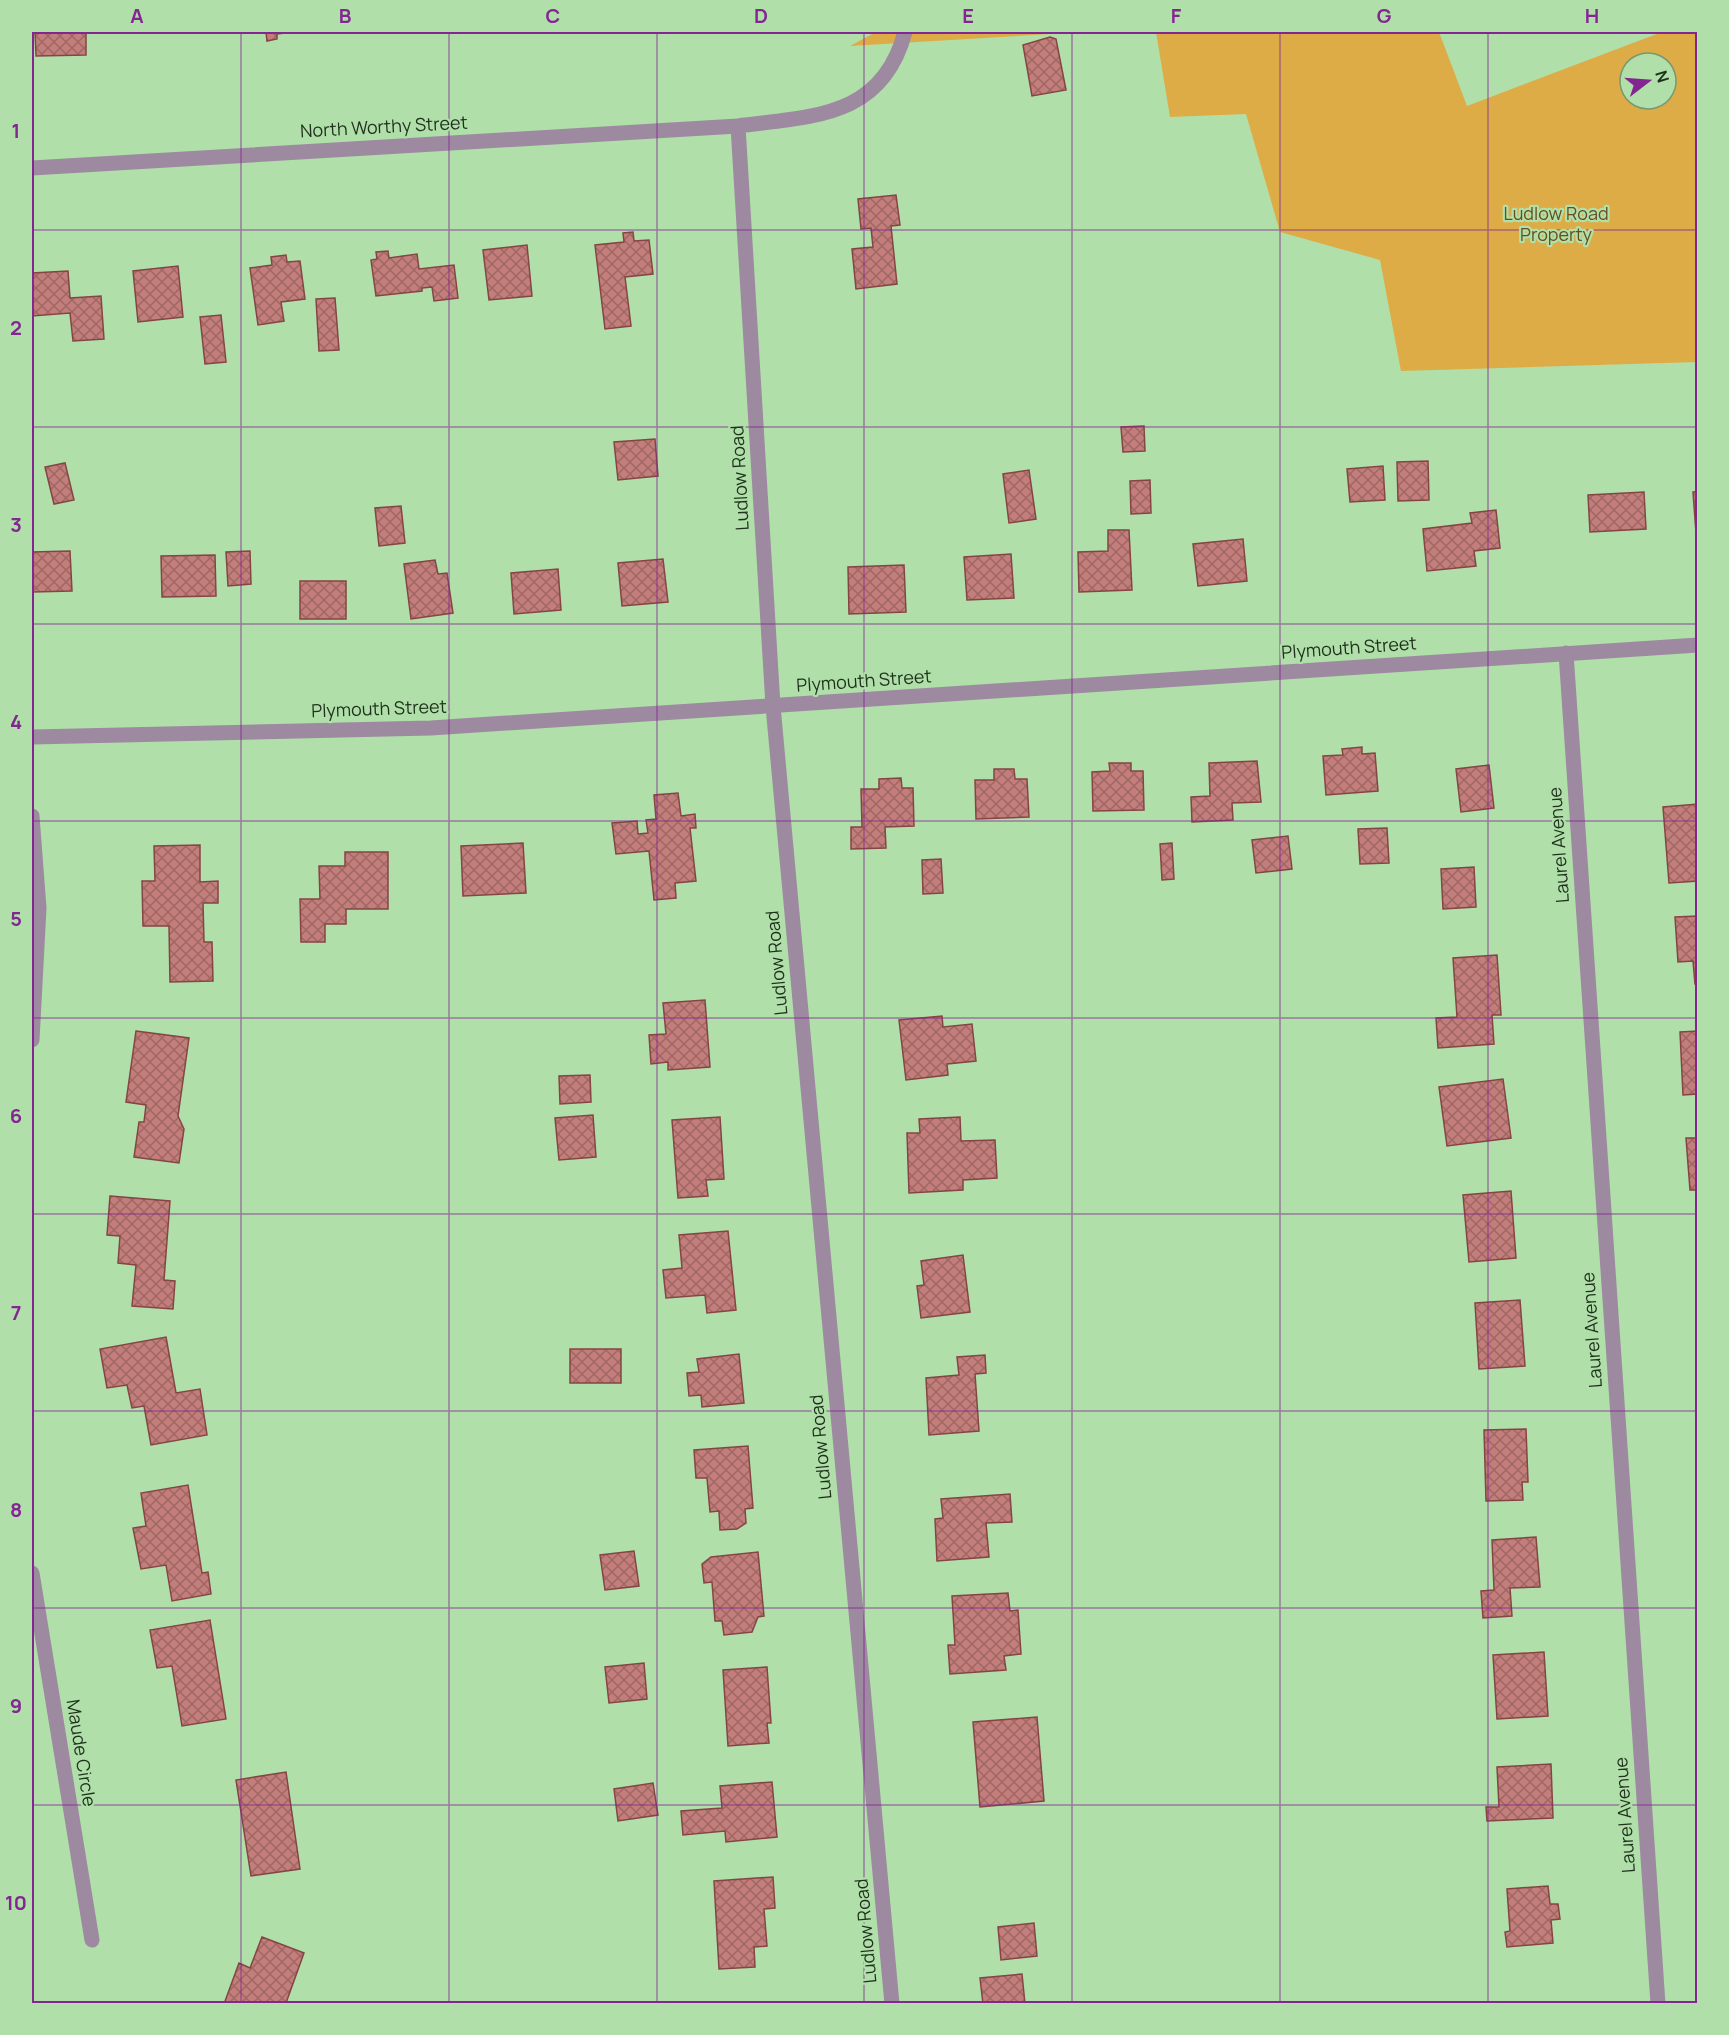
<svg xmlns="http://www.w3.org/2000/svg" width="1729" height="2035" font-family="Manrope,sans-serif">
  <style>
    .green { fill: #deac46; fill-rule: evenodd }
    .building { fill: url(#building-cross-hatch); stroke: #854544; stroke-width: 1.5 }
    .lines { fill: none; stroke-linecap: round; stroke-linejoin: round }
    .street { stroke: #9d89a0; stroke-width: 15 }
    .grid { fill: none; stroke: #832692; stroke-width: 1.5; stroke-opacity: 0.55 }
    .labels { text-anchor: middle; stroke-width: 4.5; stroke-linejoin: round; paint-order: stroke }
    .street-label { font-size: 18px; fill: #1f311c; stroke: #b0dfaa }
    .park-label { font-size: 18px; fill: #674e1e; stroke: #b0dfaa }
    .neatline { fill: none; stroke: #832692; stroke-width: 2 }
    .grid-label { font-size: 20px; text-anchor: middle; font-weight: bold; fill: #832692 }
  </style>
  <defs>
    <pattern id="building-cross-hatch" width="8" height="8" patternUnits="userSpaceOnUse" patternTransform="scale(1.5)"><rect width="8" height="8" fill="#c37d7b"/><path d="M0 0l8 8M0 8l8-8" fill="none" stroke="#9e6764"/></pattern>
  </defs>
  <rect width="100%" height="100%" fill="#b0dfaa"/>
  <path class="green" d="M876 32H1085L850 46Z
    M1156 32H1439L1467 106 1662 32H1697V362L1401 371 1380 260 1280 232 1246 114 1170 117ZM1630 63H1666V99H1630Z"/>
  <path class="building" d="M35 32H86V55L36 56Z
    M266 32H293L277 34V39L267 41Z
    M1050 37 1056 39 1066 90 1032 96 1023 45Z
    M896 195 900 225 891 226 897 284 856 289 852 249 873 247 871 228 861 229 858 199Z
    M633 232 634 241 649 240 653 274 625 277 631 326 605 329 595 245 624 242 623 233Z
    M527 245 532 296 489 300 483 250Z
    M388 251 389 258 417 254 419 269 454 265 458 298 434 301 432 287 422 288V291L376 296 371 260 377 259 376 252Z
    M286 255 287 262 300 261 305 299 281 302 284 321 258 325 250 268 272 265 271 257Z
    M178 266 183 317 138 322 133 271Z
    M68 271 70 298 101 296 104 339 73 341 70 313 32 316V273Z
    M335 298 339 350 319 351 316 299Z
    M221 315 226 362 205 364 200 317Z
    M1144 426 1145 451 1123 452 1121 427Z
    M655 439 658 476 618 480 614 442Z
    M1428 461 1429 500 1398 501 1397 462Z
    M65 463 74 500 54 504 45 467Z
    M1383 466 1385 500 1350 502 1347 469Z
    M1029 470 1036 519 1009 523 1003 474Z
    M1150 480 1151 513 1131 514 1130 481Z
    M1698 491V533H1696L1693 492Z
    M1644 492 1646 529 1590 532 1588 495Z
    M401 506 405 543 379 546 375 508Z
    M1496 510 1500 548 1474 551 1476 566 1427 571 1423 529 1472 523 1470 513Z
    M1108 530H1129L1132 590 1079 592 1078 552 1108 551Z
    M1243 539 1247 581 1198 586 1193 544Z
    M70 551 72 591 32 592V552Z
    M250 551 251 584 228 586 226 552Z
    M1011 554 1014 598 967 600 964 557Z
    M215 555 216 596 162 597 161 556Z
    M663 559 668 602 622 606 618 563Z
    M435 560 438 574 447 573 453 613 411 619 404 564Z
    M904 565 906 612 849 614 848 567Z
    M558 569 561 610 514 614 511 573Z
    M300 581H346V619H300Z
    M1362 747V754L1375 753 1378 791 1326 795 1323 756 1343 755 1342 749Z
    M1257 761 1261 802 1232 803 1233 820 1192 822 1191 797 1210 796 1209 763Z
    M1109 763H1131V771H1143L1144 810 1093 811 1092 772 1110 771Z
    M1489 765 1494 808 1461 812 1456 769Z
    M994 769H1014L1015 779H1027L1029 817 976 819 975 780H994Z
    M901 778 902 788H913L914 826 885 827 886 848 851 849V827H862L861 789H879V779Z
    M678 793 681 816 695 814 696 828H690L696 881 675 883 676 898 654 900 649 851 616 854 612 823 637 821 638 834 648 833 646 820 656 819 654 795Z
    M1698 804V881L1669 883 1663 807Z
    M1387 828 1389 863 1360 864 1358 829Z
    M1288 836 1292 869 1256 873 1252 840Z
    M523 843 526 893 463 896 461 846Z
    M1172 843 1174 879 1162 880 1160 844Z
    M200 845V882L218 881V903H203L204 942H212L213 981 170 982 169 926H143L142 881H155L154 846Z
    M345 852H388V909H346V924H325V942H301L300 899H320L319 866H345Z
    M941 859 943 893 923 894 922 860Z
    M1474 867 1476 907 1443 909 1441 869Z
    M1698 916V984H1695L1693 961 1678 962 1675 917Z
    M1497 955 1501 1015H1492L1494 1044 1438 1048 1436 1018 1457 1017 1453 958Z
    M705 1000 710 1067 668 1070V1062L651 1064 649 1035 666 1034 663 1003Z
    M942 1016 943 1027 972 1024 976 1061 947 1064 948 1075 906 1080 899 1020Z
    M136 1031 189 1038 178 1116 184 1129 179 1163 134 1157 139 1122H144L146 1105 126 1102Z
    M1698 1031V1094L1683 1095 1680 1032Z
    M590 1075 591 1102 560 1104 559 1076Z
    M1503 1079 1511 1138 1447 1146 1439 1087Z
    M593 1115 596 1157 559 1160 555 1118Z
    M720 1117 724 1179 706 1180 708 1196 678 1198 672 1120Z
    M960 1117 961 1141 995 1140 997 1178 963 1180V1190L909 1193 907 1133H920L919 1119Z
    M1686 1138H1698V1190H1690Z
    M1511 1191 1516 1258 1469 1262 1463 1195Z
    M110 1196 170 1201 164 1280 175 1281 173 1309 132 1306 136 1265 118 1263 120 1236 107 1235Z
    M728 1231 736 1310 707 1313 705 1295 666 1298 663 1270 682 1268 679 1235Z
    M963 1255 970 1312 921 1318 917 1286 924 1285 921 1261Z
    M1520 1300 1525 1366 1479 1369 1475 1303Z
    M166 1337 176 1393 200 1389 207 1435 151 1445 144 1406 132 1408 127 1385 107 1388 100 1349Z
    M570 1349H621V1383H570Z
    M739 1354 744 1403 702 1407 701 1395 689 1396 687 1373 699 1372 697 1359Z
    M985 1355 986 1373 975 1374 979 1431 929 1435 926 1378 959 1375 957 1357Z
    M1526 1429 1528 1482H1522L1523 1500 1486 1501 1484 1430Z
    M748 1446 753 1508 745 1509 746 1523 737 1529 720 1530 719 1511 710 1512 707 1478H696L694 1450Z
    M188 1485 202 1573 208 1572 211 1594 172 1601 166 1565 141 1569 133 1528 146 1526 141 1493Z
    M1010 1494 1012 1522 986 1523 989 1557 937 1561 935 1519 943 1518 941 1499Z
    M1536 1537 1540 1587 1510 1588 1512 1616 1483 1618 1481 1591 1494 1590 1492 1540Z
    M634 1551 639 1586 605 1590 600 1555Z
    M758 1552 764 1616 758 1617 752 1632 724 1635 722 1621H715L712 1582 704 1583 702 1564 711 1557Z
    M1008 1593 1010 1611 1018 1610 1021 1654 1004 1656 1006 1670 950 1674 948 1645H955L952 1596Z
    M210 1620 226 1719 182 1726 172 1666 157 1668 150 1630Z
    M1544 1652 1548 1716 1497 1719 1493 1655Z
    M644 1663 647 1699 609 1703 605 1667Z
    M767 1667 771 1723H767L769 1743 728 1746 723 1670Z
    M1037 1717 1044 1801 980 1807 973 1722Z
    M1551 1764 1553 1818 1487 1821 1486 1807H1499L1497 1767Z
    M286 1772 300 1869 251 1876 236 1780Z
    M772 1782 777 1837 726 1842 725 1831 683 1835 681 1811 722 1808 720 1786Z
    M653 1783 658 1815 618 1821 614 1789Z
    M773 1877 775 1908 764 1909 767 1946 754 1947 755 1967 719 1969 714 1881Z
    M1548 1886 1550 1904H1558L1560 1919 1551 1920 1553 1943 1507 1947 1505 1932 1510 1931 1507 1889Z
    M1034 1923 1037 1956 1001 1960 998 1927Z
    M262 1937 304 1953 286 2003 288 2004H224L239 1963 250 1968Z
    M1022 1974 1025 2004H983L980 1978Z"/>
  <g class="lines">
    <path class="street" d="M32 168 738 126
      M1566 653 1658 2004
      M32 737 431 728 1698 645
      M32 816 39 908 32 1040
      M32 1573 92 1940
      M892 2004 773 706 738 126C813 116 882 118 905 32"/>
  </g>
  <path class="grid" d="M241 32V2004M449 32V2004M657 32V2004M864 32V2004M1072 32V2004M1280 32V2004M1488 32V2004M32 230H1698M32 427H1698M32 624H1698M32 821H1698M32 1018H1698M32 1214H1698M32 1411H1698M32 1608H1698M32 1805H1698"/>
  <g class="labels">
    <g class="street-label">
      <text transform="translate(384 127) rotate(-3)" y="6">North Worthy Street</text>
      <text transform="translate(740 478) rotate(-93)" y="6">Ludlow Road</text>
      <text transform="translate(1349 648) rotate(-4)" y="6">Plymouth Street</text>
      <text transform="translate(864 681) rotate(-4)" y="6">Plymouth Street</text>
      <text transform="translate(379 709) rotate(-2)" y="6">Plymouth Street</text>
      <text transform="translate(1559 845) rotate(-94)" y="6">Laurel Avenue</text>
      <text transform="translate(777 963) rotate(-95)" y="6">Ludlow Road</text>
      <text transform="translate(1592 1330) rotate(-94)" y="6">Laurel Avenue</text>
      <text transform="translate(821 1447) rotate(-95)" y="6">Ludlow Road</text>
      <text transform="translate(81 1753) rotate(81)" y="6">Maude Circle</text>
      <text transform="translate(1625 1815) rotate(-94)" y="6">Laurel Avenue</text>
      <text transform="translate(866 1931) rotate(-95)" y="6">Ludlow Road</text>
    </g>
    <g class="park-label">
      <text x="1556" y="220">Ludlow Road<tspan x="1556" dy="21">Property</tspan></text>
    </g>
  </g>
  <rect width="1729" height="2035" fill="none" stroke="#b0dfaa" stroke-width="66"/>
  <g transform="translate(1648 81) rotate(73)"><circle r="28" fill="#b0dfaa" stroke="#769971" stroke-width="1.5"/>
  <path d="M0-4.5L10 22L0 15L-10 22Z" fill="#832692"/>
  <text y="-9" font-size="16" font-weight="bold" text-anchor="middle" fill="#1f311c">N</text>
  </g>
  <rect x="33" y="33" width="1663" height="1969" class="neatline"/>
  <g class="grid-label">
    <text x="137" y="23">A</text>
    <text x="345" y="23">B</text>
    <text x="553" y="23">C</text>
    <text x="761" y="23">D</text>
    <text x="968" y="23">E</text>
    <text x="1176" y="23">F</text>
    <text x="1384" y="23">G</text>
    <text x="1592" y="23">H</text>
    <text x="16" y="138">1</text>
    <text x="16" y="335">2</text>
    <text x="16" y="532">3</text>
    <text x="16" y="729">4</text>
    <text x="16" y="926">5</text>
    <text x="16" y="1123">6</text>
    <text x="16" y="1320">7</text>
    <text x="16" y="1517">8</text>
    <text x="16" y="1713">9</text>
    <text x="16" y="1910">10</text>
  </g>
</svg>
